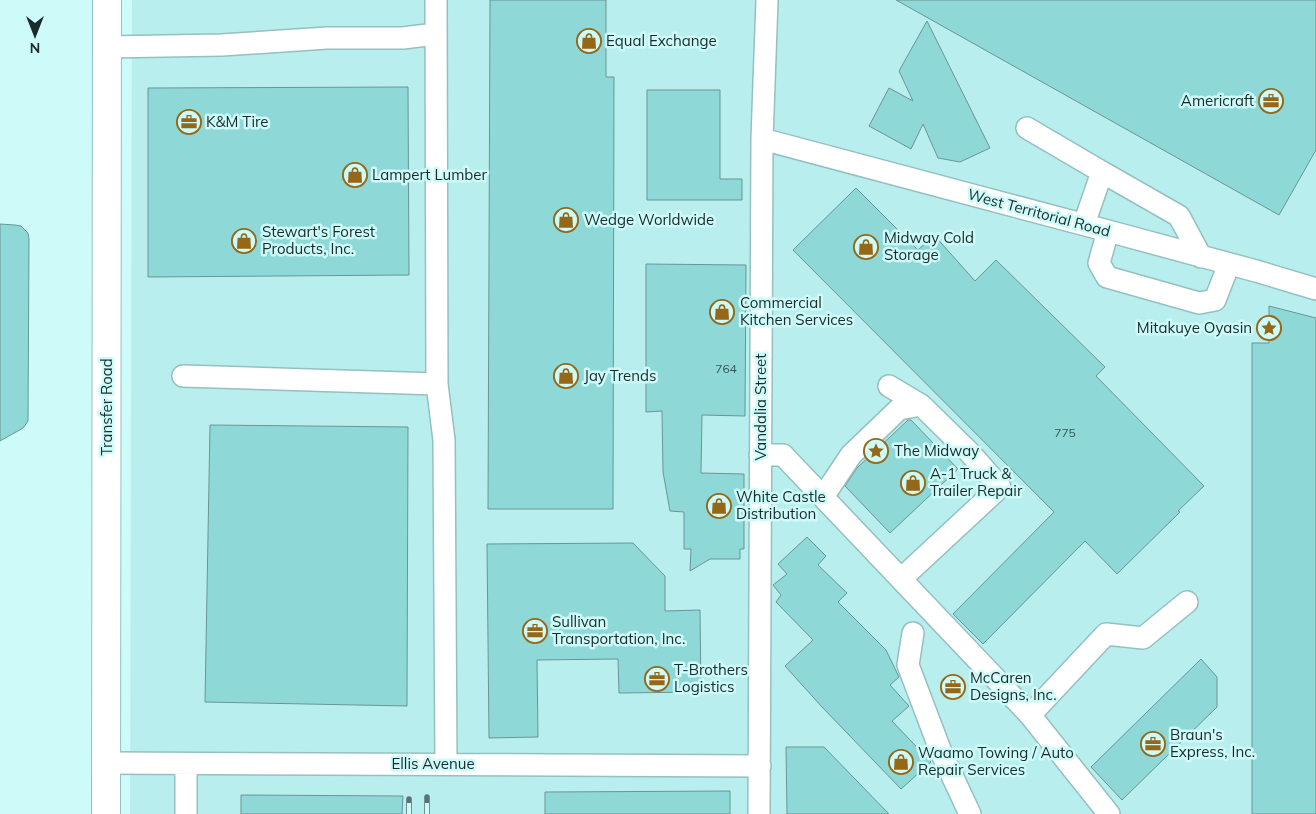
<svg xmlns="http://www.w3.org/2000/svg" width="1316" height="814" font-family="Mulish,sans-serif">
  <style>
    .built { fill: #b8efee }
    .building { fill: #8ed8d7; stroke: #6b9595 }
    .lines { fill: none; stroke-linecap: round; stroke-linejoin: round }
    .minor-casing { stroke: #94c0bf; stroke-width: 24 }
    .major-casing { stroke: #94c0bf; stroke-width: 30 }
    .minor { stroke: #fff; stroke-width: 21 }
    .major { stroke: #fff; stroke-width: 28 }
    .rail-casing { stroke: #587373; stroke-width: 5.5 }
    .rail { stroke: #cdfbfa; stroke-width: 4; stroke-dasharray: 11; stroke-linecap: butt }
    .labels { text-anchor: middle; stroke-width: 5; stroke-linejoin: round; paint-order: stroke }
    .number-label { font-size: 12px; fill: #375656 }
    .poi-label { font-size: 15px; fill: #1a2b2b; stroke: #cdfbfa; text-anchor: start }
    .street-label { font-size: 15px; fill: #1a2b2b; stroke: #cdfbfa }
  </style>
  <rect width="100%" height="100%" fill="#cdfbfa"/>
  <path class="built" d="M132 0H1316V814H130Z"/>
  <path class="building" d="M490 0H606V77H614L613 509H488Z
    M896 0H1316V150L1279 215Z
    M927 21 990 148 960 162 938 158 923 124 911 149 869 126 889 88 913 101 899 71Z
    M408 87 409 275 148 277V88Z
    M647 90H720V179H742V200H647Z
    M856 188 918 250 934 235 975 281 996 260 1105 367 1096 376 1204 486 1178 511 1180 512 1117 574 1085 541 983 644 953 614 1054 512 793 250Z
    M0 224 15 225 21 226 28 233 29 239 28 421 23 428 0 441Z
    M646 264 746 265 745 416 702 415 701 473 744 474V549H740V559H710L690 571 691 549H684V512L670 511 663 472 662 411 646 412Z
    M1269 306 1316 318V814H1252V343H1269Z
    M908 420H911L958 469 890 533 845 486 857 468Z
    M210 425 408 427 407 706 205 702Z
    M807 537 826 556 818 565 847 593 838 602 886 650 899 677 890 685 909 706 892 721 931 762 901 789 822 707 785 666 813 640 776 602 781 595 773 585 787 574 778 564Z
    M633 543 665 576V611L700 610 701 692 619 693 618 659 537 660 538 737 489 738 487 544Z
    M1201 659 1217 677V707L1122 800 1091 767Z
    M786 747H824L889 814H787Z
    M730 791V814H545V792Z
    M241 795 403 796 402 814H241Z"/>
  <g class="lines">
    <defs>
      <path id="minor" d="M436 0 437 384 444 440 446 764
        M107 47 222 45 327 38H403L435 34
        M1027 128 1102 172
        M762 139 1108 231 1256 271 1316 289
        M1084 224 1102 172 1179 216 1201 257
        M1108 231 1099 263 1107 277 1199 303 1215 300 1229 264
        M183 376 437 384
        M889 386 921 405
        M760 455H783L1030 715 1109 814
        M823 497 851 455 899 409 921 405 970 453 1000 487 901 579
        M913 633 908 665 941 752 970 814
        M1030 715 1106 634 1143 638 1187 602
        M106 763 760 766
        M186 764V814
        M759 814 762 139 767 0"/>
      <path id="major" d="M106 814 107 0"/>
    </defs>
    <use href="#minor" class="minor-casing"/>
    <use href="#major" class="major-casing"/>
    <use href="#minor" class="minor"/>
    <use href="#major" class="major"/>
    <defs>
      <path id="rail" d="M409 814V799
        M427 814V797"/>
    </defs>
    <use href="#rail" class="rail-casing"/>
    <use href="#rail" class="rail"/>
  </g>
  <defs>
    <symbol id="shop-ring" viewBox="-11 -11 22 22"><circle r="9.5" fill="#cdfbfa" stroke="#966716" stroke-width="1.5"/><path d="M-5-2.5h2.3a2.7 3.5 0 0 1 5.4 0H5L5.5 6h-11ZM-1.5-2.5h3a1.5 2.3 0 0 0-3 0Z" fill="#966716"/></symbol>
    <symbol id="office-ring" viewBox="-11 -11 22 22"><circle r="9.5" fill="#cdfbfa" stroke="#966716" stroke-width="1.5"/><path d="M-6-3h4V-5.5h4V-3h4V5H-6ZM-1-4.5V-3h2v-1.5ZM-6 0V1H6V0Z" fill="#966716"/></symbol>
    <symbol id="sight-ring" viewBox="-11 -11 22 22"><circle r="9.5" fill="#cdfbfa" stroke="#966716" stroke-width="1.5"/><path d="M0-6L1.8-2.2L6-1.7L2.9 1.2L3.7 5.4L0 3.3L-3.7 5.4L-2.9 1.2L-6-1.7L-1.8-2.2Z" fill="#966716"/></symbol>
  </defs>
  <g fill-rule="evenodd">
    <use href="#shop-ring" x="575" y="27" width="28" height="28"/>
    <use href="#office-ring" x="1257" y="87" width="28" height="28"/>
    <use href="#office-ring" x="175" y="108" width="28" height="28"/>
    <use href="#shop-ring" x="341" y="161" width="28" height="28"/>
    <use href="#shop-ring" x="552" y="206" width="28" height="28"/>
    <use href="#shop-ring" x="230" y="227" width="28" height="28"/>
    <use href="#shop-ring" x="852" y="233" width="28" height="28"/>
    <use href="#shop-ring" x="708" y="298" width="28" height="28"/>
    <use href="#sight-ring" x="1255" y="314" width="28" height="28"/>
    <use href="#shop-ring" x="552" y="362" width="28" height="28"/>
    <use href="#sight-ring" x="862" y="437" width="28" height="28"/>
    <use href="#shop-ring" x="899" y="469" width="28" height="28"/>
    <use href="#shop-ring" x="705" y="492" width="28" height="28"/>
    <use href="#office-ring" x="521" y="617" width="28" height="28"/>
    <use href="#office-ring" x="643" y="665" width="28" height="28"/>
    <use href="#office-ring" x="939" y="673" width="28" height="28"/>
    <use href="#office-ring" x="1139" y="730" width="28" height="28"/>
    <use href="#shop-ring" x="887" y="748" width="28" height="28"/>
  </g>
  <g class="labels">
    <g class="number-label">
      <text x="726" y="373">764</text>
      <text x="1065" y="437">775</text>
    </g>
    <g class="poi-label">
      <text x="606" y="46">Equal Exchange</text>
      <text x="1254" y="106" text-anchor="end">Americraft</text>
      <text x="206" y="127">K&amp;M Tire</text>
      <text x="372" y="180">Lampert Lumber</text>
      <text x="584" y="225">Wedge Worldwide</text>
      <text x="262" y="237">Stewart's Forest<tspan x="262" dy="17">Products, Inc.</tspan></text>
      <text x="884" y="243">Midway Cold<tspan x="884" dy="17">Storage</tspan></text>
      <text x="740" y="308">Commercial<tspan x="740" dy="17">Kitchen Services</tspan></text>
      <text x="1252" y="333" text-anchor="end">Mitakuye Oyasin</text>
      <text x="584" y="381">Jay Trends</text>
      <text x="894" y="456">The Midway</text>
      <text x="930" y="479">A-1 Truck &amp;<tspan x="930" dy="17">Trailer Repair</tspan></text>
      <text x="736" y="502">White Castle<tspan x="736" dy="17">Distribution</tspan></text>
      <text x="552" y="627">Sullivan<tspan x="552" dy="17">Transportation, Inc.</tspan></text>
      <text x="674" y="675">T-Brothers<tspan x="674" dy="17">Logistics</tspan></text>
      <text x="970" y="683">McCaren<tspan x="970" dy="17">Designs, Inc.</tspan></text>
      <text x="1170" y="740">Braun's<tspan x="1170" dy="17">Express, Inc.</tspan></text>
      <text x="918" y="758">Waamo Towing / Auto<tspan x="918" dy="17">Repair Services</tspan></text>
    </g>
    <g class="street-label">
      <text transform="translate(1039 213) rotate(15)" y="5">West Territorial Road</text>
      <text transform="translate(107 407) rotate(-90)" y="5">Transfer Road</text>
      <text transform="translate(761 407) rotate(-90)" y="5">Vandalia Street</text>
      <text x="433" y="769">Ellis Avenue</text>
    </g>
  </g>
  <g transform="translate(35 35) rotate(180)" stroke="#cdfbfa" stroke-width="4" paint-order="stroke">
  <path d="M0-4L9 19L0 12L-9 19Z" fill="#1a2b2b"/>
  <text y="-8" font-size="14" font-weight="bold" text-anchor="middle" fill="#1a2b2b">N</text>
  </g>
</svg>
